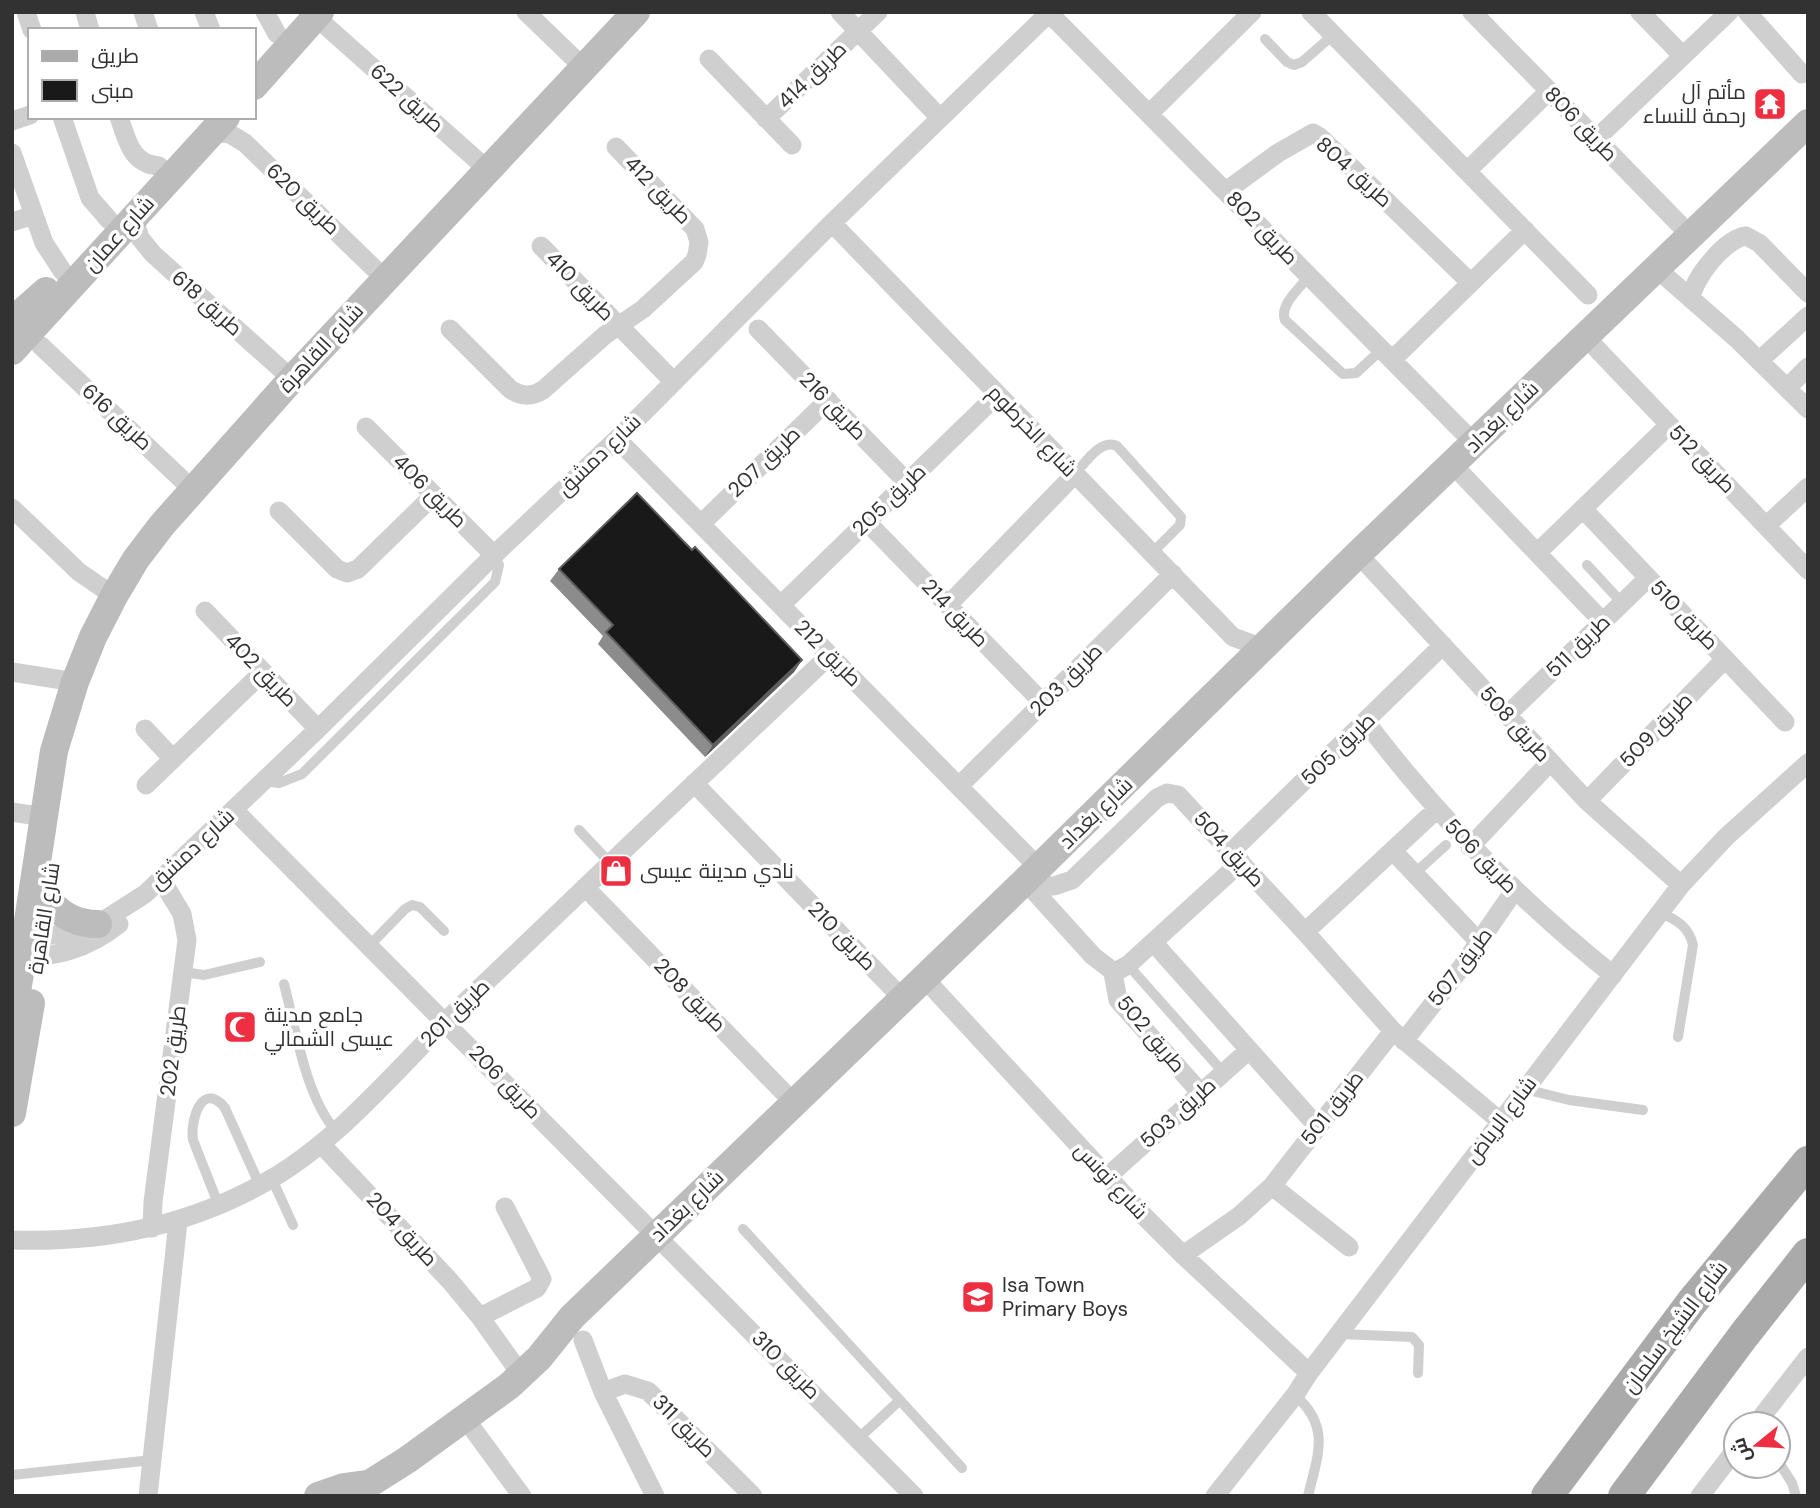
<svg xmlns="http://www.w3.org/2000/svg" width="1820" height="1508" font-family="'DM Sans',Cairo,sans-serif">
  <style>
    .lines { fill: none; stroke-linecap: round; stroke-linejoin: round }
    .lane { stroke: #cfcfcf; stroke-width: 10 }
    .street { stroke: #cfcfcf; stroke-width: 19 }
    .secondary { stroke: #bcbcbc; stroke-width: 28 }
    .primary { stroke: #aaa; stroke-width: 32 }
    .wall { fill: #8c8c8c }
    .shaded-wall { fill: #5e5e5e }
    .building { fill: #191919; stroke: #5e5e5e; stroke-width: 2 }
    .labels { text-anchor: middle; stroke-width: 7; stroke-linejoin: round; paint-order: stroke }
    .street-label { font-size: 21px; fill: #323232; stroke: #fff }
    .poi-label { font-size: 21px; fill: #323232; stroke: #fff; text-anchor: start }
  </style>
  <rect width="100%" height="100%" fill="#fff"/>
  <g class="lines">
    <path class="lane" d="M1265 39 1287 62 1294 65 1302 62 1333 35
      M1309 276C1300 288 1279 305 1285 320L1343 374 1356 373 1381 350
      M1075 474C1085 463 1101 438 1117 446L1181 517 1180 525 1152 553
      M1587 565 1622 603
      M265 781 279 783 302 774 495 582 499 565 494 555
      M579 830 610 863
      M1414 874 1446 845
      M1661 913C1677 920 1689 927 1693 945L1678 1037
      M370 945 405 909 412 905 420 907 444 931
      M1128 965 1223 1072
      M183 972 204 975 260 962
      M284 984C296 1029 305 1096 336 1131
      M1525 1089 1569 1100 1643 1110
      M272 1179 293 1225
      M219 1206 193 1140C190 1120 202 1080 225 1108L260 1186
      M743 1229 962 1468
      M1341 1334 1412 1337 1419 1345 1418 1373
      M1295 1395C1331 1427 1318 1454 1308 1496
      M859 1438 900 1400
      M1778 1461 1792 1483 1796 1496
      M12 1475 152 1460"/>
    <path class="street" d="M26 12 32 30
      M85 12 90 30
      M143 12 149 30
      M204 12 211 30
      M265 12 277 34
      M526 12 584 68
      M840 12 940 118
      M1311 12 1588 295
      M1472 12 1690 235
      M1640 12 1683 56
      M1747 12 1802 74
      M1049 13 1475 444
      M326 26 488 170
      M709 59 792 145
      M1149 114 1252 12
      M62 117 90 198 109 220
      M119 117C127 140 131 164 159 166
      M766 119 878 12
      M12 121 30 115
      M213 132 230 134 245 143 385 279
      M1596 139 1729 12
      M12 153 44 243 63 272
      M1467 171 1549 91
      M1226 191 1278 153 1313 133 1320 137 1471 283
      M134 219 140 238 153 254 292 379
      M12 222 34 215
      M832 223 1233 637 1263 648
      M541 246 674 382
      M1656 268 1737 339 1808 409
      M1691 298C1694 277 1726 238 1746 236L1759 243 1808 293
      M450 329 510 389C521 397 532 397 543 390L605 335 643 309 694 262 697 255 699 242 695 229 616 147
      M758 329 907 482
      M40 345 193 490
      M1596 348 1808 570
      M1392 360 1525 230
      M1759 361 1808 316
      M1787 388 1808 367
      M366 427 494 555
      M617 439 1039 868
      M1453 465 1603 622
      M12 508 79 572 114 596
      M1583 509 1785 722
      M279 511 337 569 347 573 358 569 434 495
      M867 522 1043 703
      M701 524 828 400
      M1766 526 1808 487
      M1537 553 1669 425
      M1358 554 1587 801 1681 885
      M781 605 997 395
      M948 605 1075 474
      M205 611 318 729
      M12 672 75 682
      M1508 714 1648 578
      M1366 722C1438 817 1519 900 1613 975
      M145 729 173 759
      M694 783 903 999
      M146 785 263 672
      M959 786 1173 574
      M1587 801 1725 659
      M234 810 914 1496
      M12 812 44 817
      M1470 847 1550 762
      M1393 851 1480 943
      M1231 852 1443 645
      M1025 881 1093 956 1110 969 1113 973 1118 1000 1200 1092
      M1029 885 1054 886 1072 880 1157 798 1167 793 1178 795 1305 932 1393 1031 1500 1121
      M585 887 794 1103
      M1305 932 1436 810
      M27 937 64 934 98 924 145 894 318 729 494 555 617 439 832 223 1050 12
      M1153 942 1317 1126
      M13 955C51 961 89 948 119 924
      M1113 973 1128 965 1241 862
      M924 978 1143 1215 1183 1255 1309 1373
      M1404 1041 1461 968 1514 891
      M321 1144 450 1281 480 1317 522 1376
      M1107 1177 1249 1050
      M1272 1186 1349 1247
      M152 1228 153 1202 187 940 182 914 161 879
      M12 1240C104 1243 191 1226 271 1179 344 1136 401 1064 462 1005 584 888 707 771 830 655
      M1183 1255 1239 1216 1272 1186 1393 1031
      M480 1317 537 1288 542 1279 505 1207
      M583 1340 603 1392 655 1496
      M603 1392 625 1384 648 1391 753 1496
      M464 1417 522 1496
      M1756 1424 1808 1357
      M148 1496 178 1222
      M1215 1496 1295 1395 1309 1373 1681 885 1726 837 1808 763
      M1700 1496 1736 1449"/>
    <path class="secondary" d="M254 86 320 12
      M12 321 46 291
      M12 351 226 117
      M49 901C62 916 77 924 98 924
      M12 1025 54 751 75 682 93 637 114 596 136 559 162 525 292 379 636 12
      M12 1113 31 1003
      M318 1496 344 1487 366 1484
      M350 1496 407 1460 509 1386 539 1358 572 1317 1025 881 1358 554 1808 123"/>
    <path class="primary" d="M1547 1496 1692 1302 1808 1162
      M1624 1496 1744 1335 1808 1254"/>
  </g>
  <path class="wall" d="M692 550 802 660 794 672 705 757 598 644 603 636 550 581 559 569Z"/>
  <path class="shaded-wall" d="M802 660 794 672 705 757 713 745Z"/>
  <path class="building" d="M637 493 692 550 695 547 802 660 713 745 606 632 613 625 559 569Z"/>
  <defs>
    <symbol id="temple-square" viewBox="-11 -11 22 22"><rect x="-9" y="-9" width="18" height="18" rx="4" fill="#ee2f42" stroke="#fff"/><path d="M0-6L5-2H3V0L6.5 2.5H4V6H1.5V3h-3V6H-4V2.5H-6.5L-3 0V-2H-5Z" fill="#fff"/></symbol>
    <symbol id="shop-square" viewBox="-11 -11 22 22"><rect x="-9" y="-9" width="18" height="18" rx="4" fill="#ee2f42" stroke="#fff"/><path d="M-5-2.5h2.3a2.7 3.5 0 0 1 5.4 0H5L5.5 6h-11ZM-1.5-2.5h3a1.5 2.3 0 0 0-3 0Z" fill="#fff"/></symbol>
    <symbol id="mosque-square" viewBox="-11 -11 22 22"><rect x="-9" y="-9" width="18" height="18" rx="4" fill="#ee2f42" stroke="#fff"/><path d="M3.5-4.9A6 6 0 1 0 3.5 4.9A5 5 0 1 1 3.5-4.9Z" fill="#fff"/></symbol>
    <symbol id="school-square" viewBox="-11 -11 22 22"><rect x="-9" y="-9" width="18" height="18" rx="4" fill="#ee2f42" stroke="#fff"/><path d="M0-5L7-2L0 1L-7-2ZM-4 1L0 2.5L4 1V4Q0 6-4 4Z" fill="#fff"/></symbol>
  </defs>
  <g fill-rule="evenodd">
    <use href="#temple-square" x="1751" y="85" width="38" height="38"/>
    <use href="#shop-square" x="597" y="852" width="38" height="38"/>
    <use href="#mosque-square" x="221" y="1008" width="38" height="38"/>
    <use href="#school-square" x="959" y="1278" width="38" height="38"/>
  </g>
  <g class="labels">
    <g class="street-label">
      <text transform="translate(812 75) rotate(-44)" y="7">طريق 414</text>
      <text transform="translate(407 98) rotate(42)" y="7">طريق 622</text>
      <text transform="translate(1581 124) rotate(46)" y="7">طريق 806</text>
      <text transform="translate(1354 172) rotate(42)" y="7">طريق 804</text>
      <text transform="translate(658 190) rotate(46)" y="7">طريق 412</text>
      <text transform="translate(303 199) rotate(44)" y="7">طريق 620</text>
      <text transform="translate(1262 228) rotate(46)" y="7">طريق 802</text>
      <text transform="translate(119 234) rotate(-48)" y="7">شارع عمان</text>
      <text transform="translate(580 286) rotate(46)" y="7">طريق 410</text>
      <text transform="translate(207 303) rotate(42)" y="7">طريق 618</text>
      <text transform="translate(321 348) rotate(-47)" y="7">شارع القاهرة</text>
      <text transform="translate(833 406) rotate(46)" y="7">طريق 216</text>
      <text transform="translate(117 417) rotate(43)" y="7">طريق 616</text>
      <text transform="translate(1502 417) rotate(-44)" y="7">شارع بغداد</text>
      <text transform="translate(1032 431) rotate(46)" y="7">شارع الخرطوم</text>
      <text transform="translate(599 455) rotate(-44)" y="7">شارع دمشق</text>
      <text transform="translate(1702 459) rotate(46)" y="7">طريق 512</text>
      <text transform="translate(764 462) rotate(-44)" y="7">طريق 207</text>
      <text transform="translate(430 491) rotate(45)" y="7">طريق 406</text>
      <text transform="translate(889 500) rotate(-44)" y="7">طريق 205</text>
      <text transform="translate(955 613) rotate(46)" y="7">طريق 214</text>
      <text transform="translate(1684 615) rotate(46)" y="7">طريق 510</text>
      <text transform="translate(1578 646) rotate(-44)" y="7">طريق 511</text>
      <text transform="translate(828 653) rotate(45)" y="7">طريق 212</text>
      <text transform="translate(261 670) rotate(46)" y="7">طريق 402</text>
      <text transform="translate(1066 680) rotate(-45)" y="7">طريق 203</text>
      <text transform="translate(1515 724) rotate(48)" y="7">طريق 508</text>
      <text transform="translate(1656 730) rotate(-46)" y="7">طريق 509</text>
      <text transform="translate(1338 749) rotate(-44)" y="7">طريق 505</text>
      <text transform="translate(1096 813) rotate(-44)" y="7">شارع بغداد</text>
      <text transform="translate(192 849) rotate(-43)" y="7">شارع دمشق</text>
      <text transform="translate(1229 849) rotate(48)" y="7">طريق 504</text>
      <text transform="translate(1481 856) rotate(46)" y="7">طريق 506</text>
      <text transform="translate(44 918) rotate(-81)" y="7">شارع القاهرة</text>
      <text transform="translate(842 936) rotate(46)" y="7">طريق 210</text>
      <text transform="translate(1460 967) rotate(-53)" y="7">طريق 507</text>
      <text transform="translate(690 995) rotate(46)" y="7">طريق 208</text>
      <text transform="translate(455 1013) rotate(-44)" y="7">طريق 201</text>
      <text transform="translate(1151 1034) rotate(50)" y="7">طريق 502</text>
      <text transform="translate(173 1051) rotate(-83)" y="7">طريق 202</text>
      <text transform="translate(505 1082) rotate(46)" y="7">طريق 206</text>
      <text transform="translate(1332 1108) rotate(-52)" y="7">طريق 501</text>
      <text transform="translate(1178 1113) rotate(-42)" y="7">طريق 503</text>
      <text transform="translate(1501 1120) rotate(-53)" y="7">شارع الرياض</text>
      <text transform="translate(1111 1181) rotate(47)" y="7">شارع تونس</text>
      <text transform="translate(687 1206) rotate(-44)" y="7">شارع بغداد</text>
      <text transform="translate(402 1229) rotate(47)" y="7">طريق 204</text>
      <text transform="translate(1675 1327) rotate(-53)" y="7">شارع الشيخ سلمان</text>
      <text transform="translate(786 1365) rotate(45)" y="7">طريق 310</text>
      <text transform="translate(684 1426) rotate(45)" y="7">طريق 311</text>
    </g>
    <g class="poi-label">
      <text x="1746" y="99" text-anchor="end">مأتم آل<tspan x="1746" dy="24">رحمة للنساء</tspan></text>
      <text x="640" y="878">نادي مدينة عيسى</text>
      <text x="264" y="1022">جامع مدينة<tspan x="264" dy="24">عيسى الشمالي</tspan></text>
      <text x="1002" y="1292">Isa Town<tspan x="1002" dy="24">Primary Boys</tspan></text>
    </g>
  </g>
  <rect width="1820" height="1508" fill="none" stroke="#323232" stroke-width="28"/>
  <rect x="28" y="28" width="228" height="91" fill="#ffffff" stroke="#adadad" stroke-width="2"/>
  <rect x="42" y="51" width="35" height="10" fill="#aaaaaa" stroke="#adadad" stroke-width="2"/>
  <text x="91" y="63" font-size="21" fill="#323232">طريق</text>
  <rect x="42" y="80" width="35" height="21" fill="#191919" stroke="#adadad" stroke-width="2"/>
  <text x="91" y="98" font-size="21" fill="#323232">مبنى</text>
  <g transform="translate(1757 1445) rotate(252)"><circle r="33" fill="#ffffff" stroke="#adadad" stroke-width="2"/>
  <path d="M0-5L12 26L0 18L-12 26Z" fill="#ee2f42"/>
  <text y="-10" font-size="19" font-weight="bold" text-anchor="middle" fill="#323232">ش</text>
  </g>
</svg>
